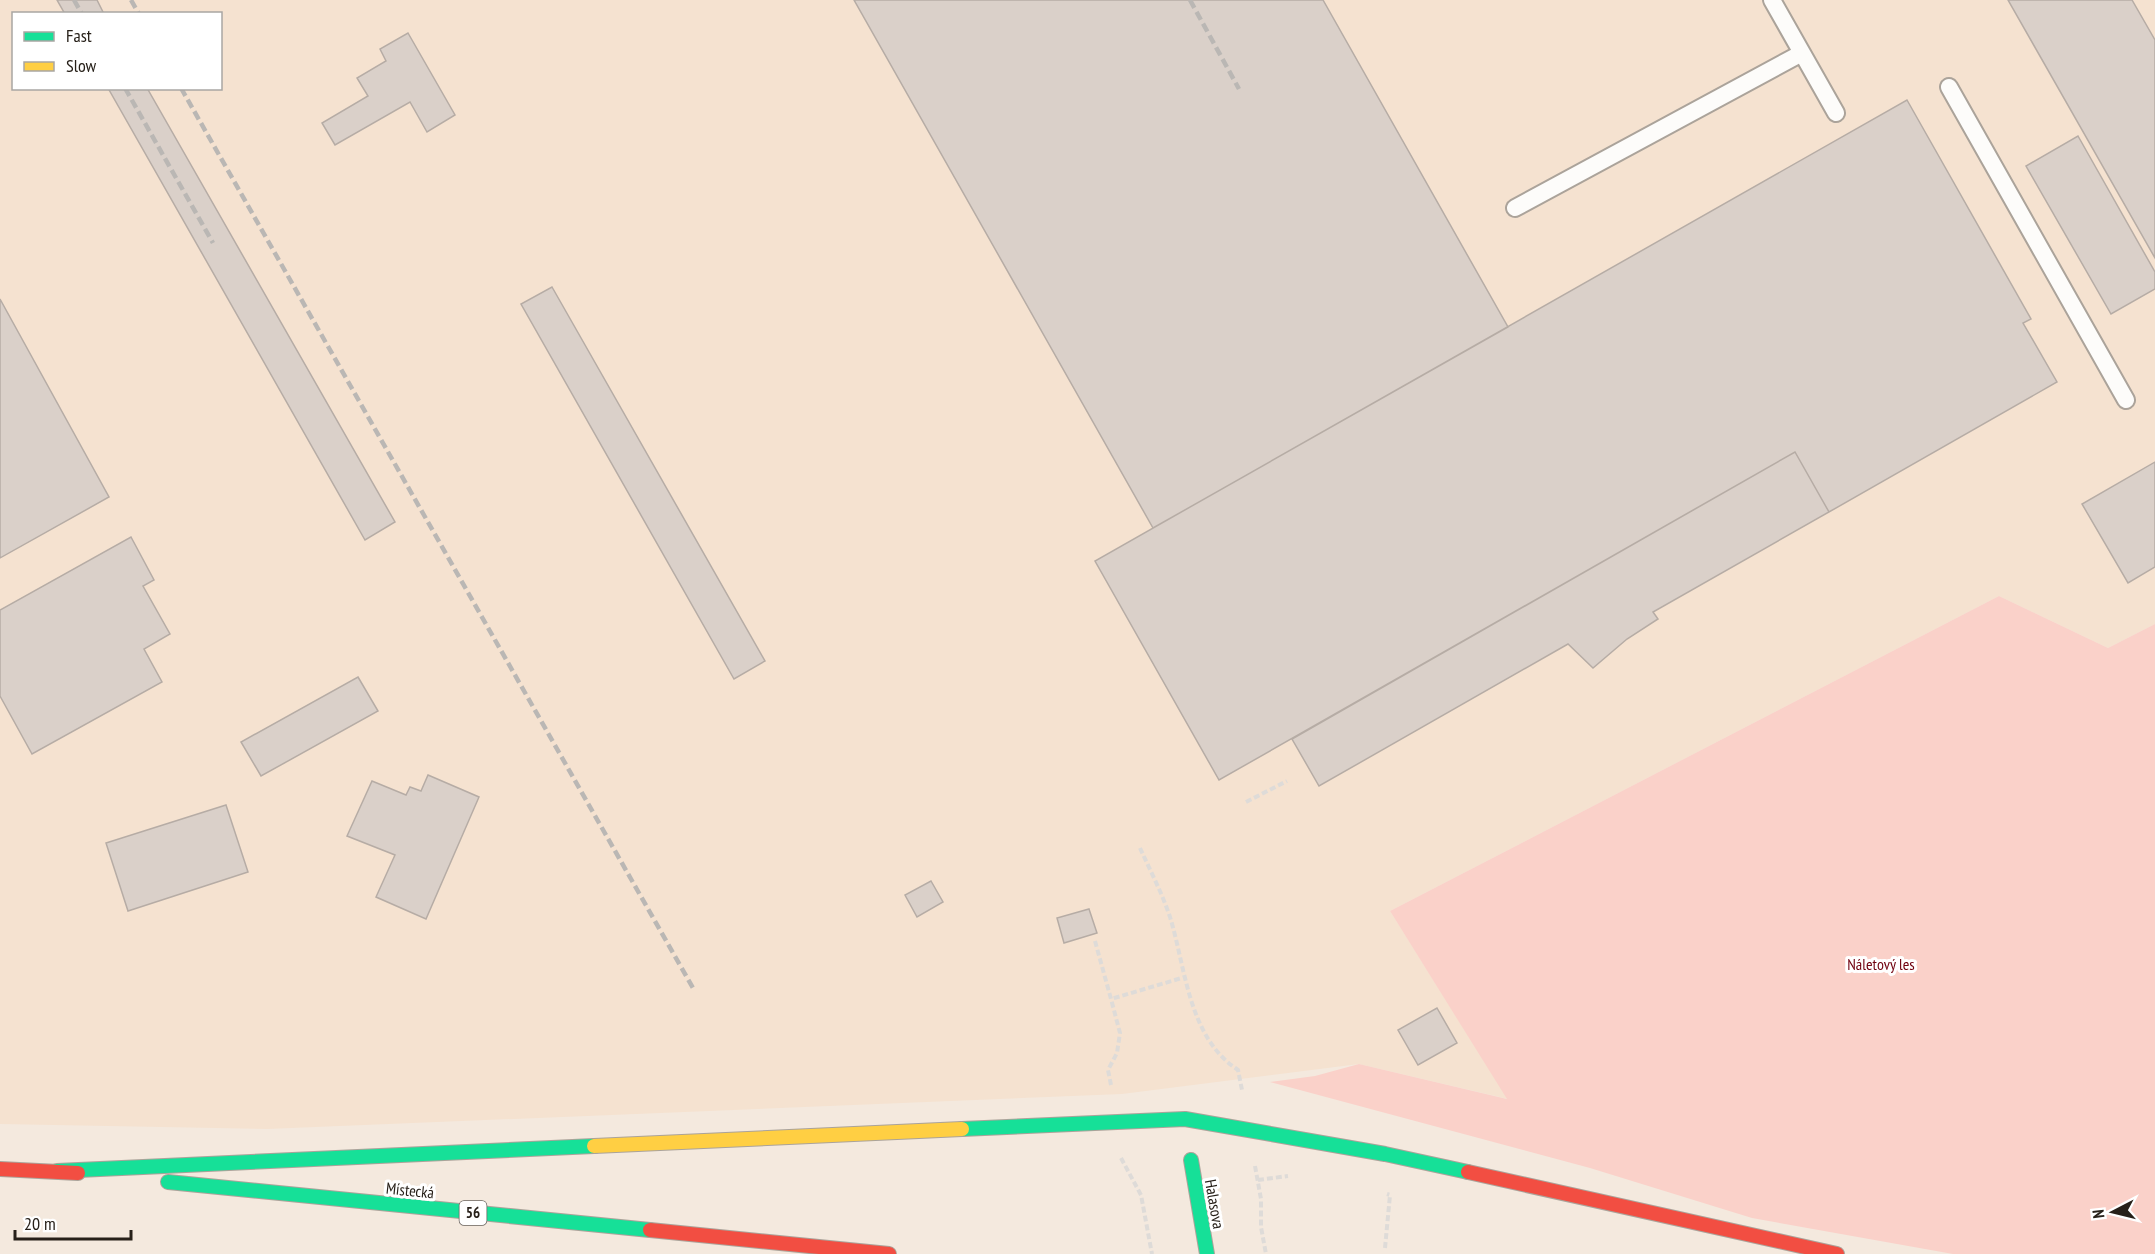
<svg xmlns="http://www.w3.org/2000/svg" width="2155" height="1254" font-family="'PT Sans Narrow',sans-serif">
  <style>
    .built { fill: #f5e2d0; fill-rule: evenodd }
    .green { fill: #fad1c9 }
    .building { fill: #dad0c9; stroke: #b6aca5; stroke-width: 1.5 }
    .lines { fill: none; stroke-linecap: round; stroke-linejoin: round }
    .lane-casing { stroke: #aba39a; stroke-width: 20 }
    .fast-casing { stroke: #aba39a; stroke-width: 16 }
    .slow-casing { stroke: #aba39a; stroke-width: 16 }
    .jam-casing { stroke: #aba39a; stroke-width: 16 }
    .path { stroke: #dedbd8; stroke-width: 4; stroke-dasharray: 6 3; stroke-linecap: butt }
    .lane { stroke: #fdfcfa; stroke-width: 16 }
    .fast { stroke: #16e098; stroke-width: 14 }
    .slow { stroke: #ffcf43; stroke-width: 14 }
    .jam { stroke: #f24e42; stroke-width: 14 }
    .rail { stroke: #bab7b4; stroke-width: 4.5; stroke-dasharray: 9 4.5; stroke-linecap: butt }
    .labels { text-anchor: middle; stroke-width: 6; stroke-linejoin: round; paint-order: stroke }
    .shield { fill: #fff; stroke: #68635e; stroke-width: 1.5 }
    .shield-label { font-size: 15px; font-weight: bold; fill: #272019 }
    .park-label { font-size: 16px; fill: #70010f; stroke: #fff }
    .street-label { font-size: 16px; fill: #272019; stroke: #fff }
  </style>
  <rect width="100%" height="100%" fill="#f4e9de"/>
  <path class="built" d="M0 0H2155V624L2108 648 1999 596 1390 911 1508 1099 1359 1064 1122 1094 267 1129 0 1124ZM14 14H220V88H14Z"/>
  <path class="green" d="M1999 596 2108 648 2155 624V1254H1953L1752 1218 1590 1168 1270 1082 1315 1076 1359 1064 1507 1099 1390 911Z"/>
  <path class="building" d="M57 0H97L104 14H65Z
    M854 0H1323L1508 327 1153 528Z
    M2008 0H2132L2155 40V258Z
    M408 33 455 115 427 132 410 102 335 145 322 123 368 96 357 78 386 61 380 49Z
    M108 88H147L395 522 365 540Z
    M1907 100 2031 319 2023 323 2057 382 1829 512 1795 452 1219 780 1095 561Z
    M2078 136 2155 272V289L2111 314 2026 166Z
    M552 287 765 661 734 679 521 304Z
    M0 299 109 497 0 558Z
    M1795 452 1829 512 1653 612 1658 619 1627 639 1593 668 1568 644 1319 786 1292 739Z
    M2155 462V567L2128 583 2082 504Z
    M131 537 154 580 143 586 170 634 144 649 162 682 32 754 0 696V610Z
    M358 677 378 711 261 776 241 742Z
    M428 775 479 797 426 919 376 897 395 855 347 836 372 781 406 795 410 787 421 791Z
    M226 805 248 872 128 911 106 843Z
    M931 881 943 902 917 917 905 895Z
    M1089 909 1097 933 1064 943 1057 918Z
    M1437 1008 1457 1043 1418 1065 1398 1030Z"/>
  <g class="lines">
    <defs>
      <path id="lane" d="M1772 0 1836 113
        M1949 87 2126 400
        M1515 208 1802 53"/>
      <path id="fast" d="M962 1129 1185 1119 1385 1154 1468 1172
        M1191 1160 1207 1254
        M57 1171 594 1146
        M168 1182 650 1230"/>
      <path id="slow" d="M594 1146 962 1129"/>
      <path id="jam" d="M0 1169 78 1173
        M1468 1172 1837 1254
        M650 1230 889 1254"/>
    </defs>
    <use href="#lane" class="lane-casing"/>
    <use href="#fast" class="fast-casing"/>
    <use href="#slow" class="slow-casing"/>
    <use href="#jam" class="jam-casing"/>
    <path class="path" d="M1246 802 1287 781
      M1140 848C1150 870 1162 893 1170 917 1186 969 1188 1037 1238 1070L1242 1090
      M1095 941 1111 999 1185 977
      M1111 1085 1108 1070 1117 1053 1120 1033 1111 999
      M1121 1158 1141 1195 1152 1254
      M1255 1166 1261 1199V1227L1266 1254
      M1258 1180 1288 1176
      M1385 1248 1390 1195 1387 1194"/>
    <use href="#lane" class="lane"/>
    <use href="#fast" class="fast"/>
    <use href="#slow" class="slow"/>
    <use href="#jam" class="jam"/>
    <path class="rail" d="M74 0 82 14
      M131 0 139 14
      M1190 0 1239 89
      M125 88 213 243
      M181 88 693 988"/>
  </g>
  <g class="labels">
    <rect class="shield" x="459.5" y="1201" width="27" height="24" rx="4.5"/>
    <g class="shield-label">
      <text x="473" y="1218">56</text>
    </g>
    <g class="park-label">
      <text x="1881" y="970">Náletový les</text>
    </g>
    <g class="street-label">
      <text transform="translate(410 1190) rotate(6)" y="6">Místecká</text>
      <text transform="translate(1215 1204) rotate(80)" y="6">Halasova</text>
    </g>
  </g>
  <rect x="12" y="12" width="210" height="78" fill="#ffffff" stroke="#a9a6a3" stroke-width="1.5"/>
  <rect x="24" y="32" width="30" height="9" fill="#16e098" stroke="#a9a6a3" stroke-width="1.5"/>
  <text x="66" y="42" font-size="18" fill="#272019">Fast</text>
  <rect x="24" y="62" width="30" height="9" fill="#ffcf43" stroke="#a9a6a3" stroke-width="1.5"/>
  <text x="66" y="72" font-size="18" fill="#272019">Slow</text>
  <g transform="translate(2113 1212) rotate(263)" stroke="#ffffff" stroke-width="4.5" paint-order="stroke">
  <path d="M0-4.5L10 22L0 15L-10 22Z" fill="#272019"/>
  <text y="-9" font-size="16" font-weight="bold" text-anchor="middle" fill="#272019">N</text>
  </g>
  <path d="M15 1230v9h116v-9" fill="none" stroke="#272019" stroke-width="3"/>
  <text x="24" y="1230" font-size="18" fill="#272019" stroke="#ffffff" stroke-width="4.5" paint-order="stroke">20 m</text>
</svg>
